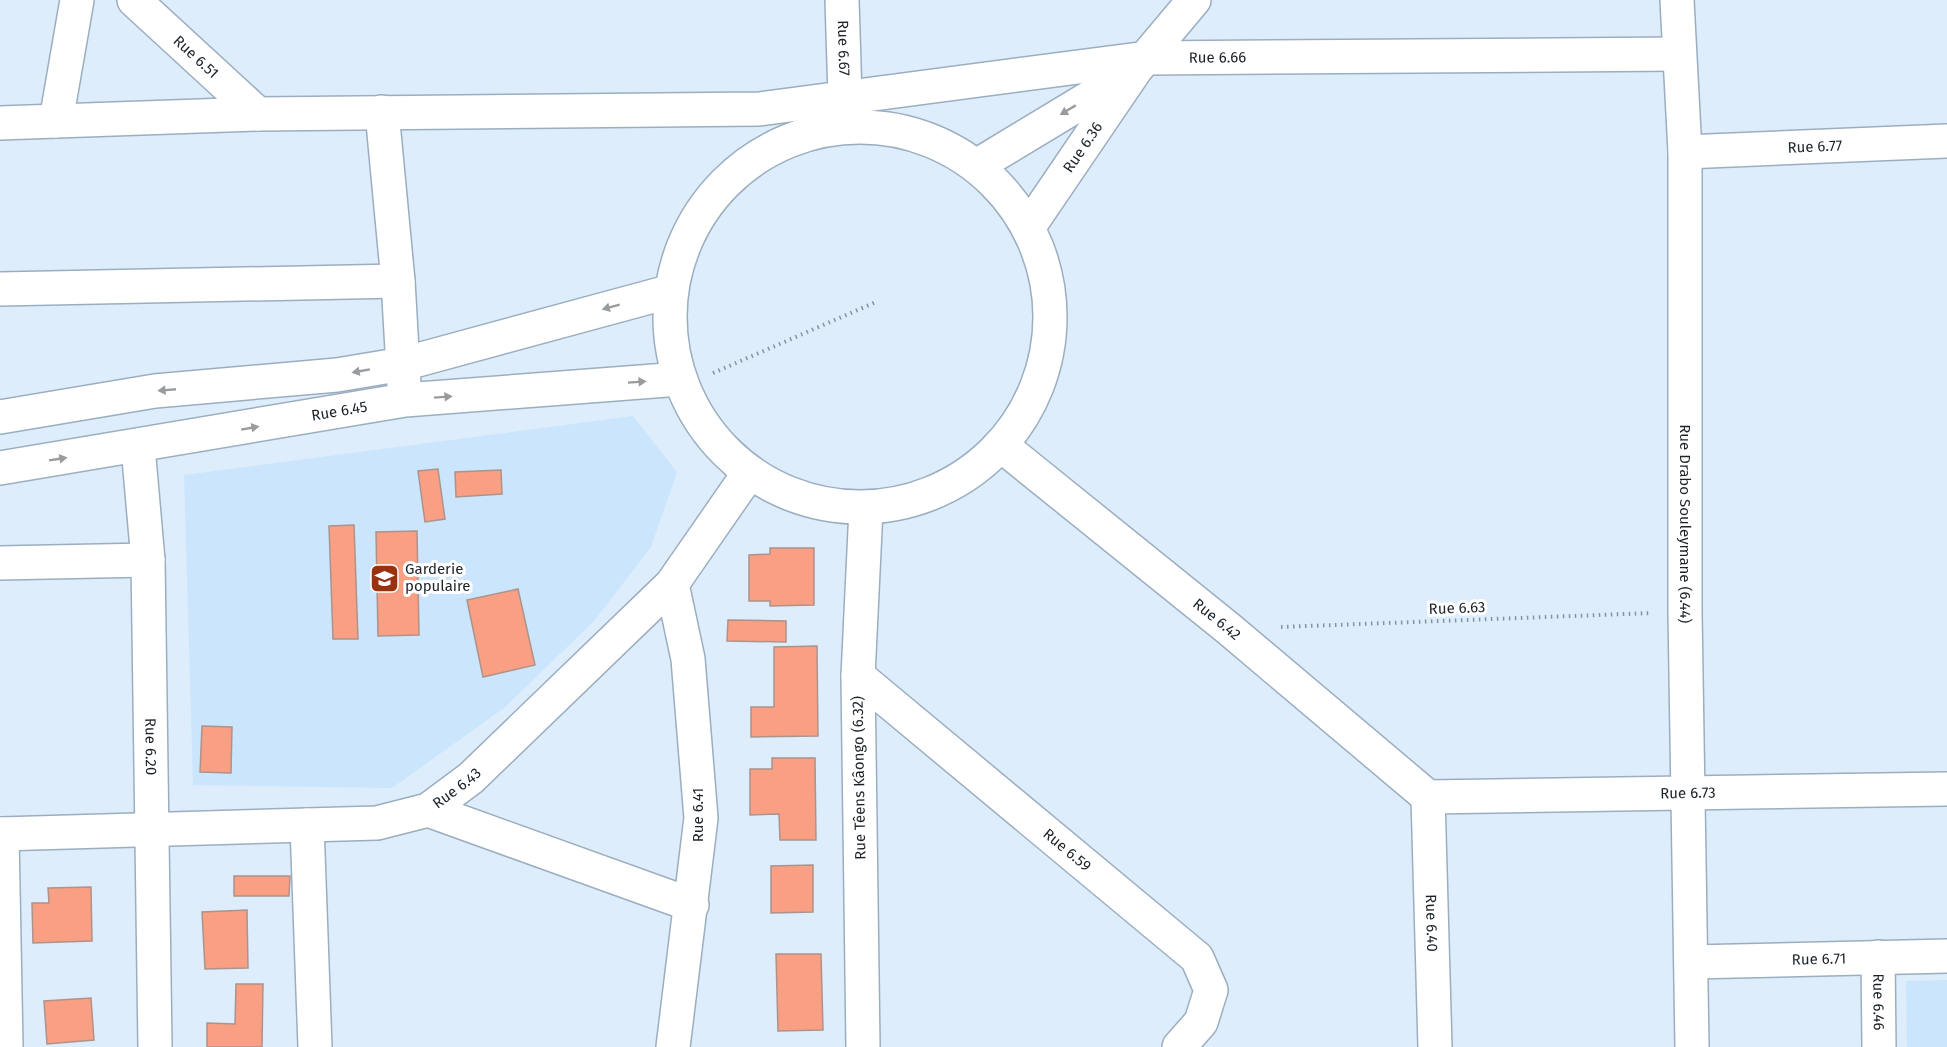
<svg xmlns="http://www.w3.org/2000/svg" width="1947" height="1047" font-family="'Fira Sans',sans-serif">
  <style>
    .built { fill: #cbe5fd }
    .building { fill: #f89f84; stroke: #ad938b; stroke-width: 1.5 }
    .lines { fill: none; stroke-linecap: round; stroke-linejoin: round }
    .street-casing { stroke: #9baec0; stroke-width: 36 }
    .path { stroke: #86939d; stroke-width: 4; stroke-dasharray: 1.5 4.5; stroke-linecap: butt }
    .street { stroke: #fff; stroke-width: 33 }
    .oneway { fill: #989c9f }
    .labels { text-anchor: middle; stroke-width: 6; stroke-linejoin: round; paint-order: stroke }
    .street-label { font-size: 15px; fill: #1b2329; stroke: #fff }
    .poi-label { font-size: 15px; fill: #1b2329; stroke: #fff; text-anchor: start }
  </style>
  <rect width="100%" height="100%" fill="#ddedfb"/>
  <path class="built" d="M633 416 677 472 651 547 594 621 504 708 392 788 193 785 184 475Z
    M1947 980V1047H1907L1906 981Z"/>
  <path class="building" d="M438 469 445 519 425 522 418 471Z
    M501 470 502 494 456 497 455 472Z
    M354 525 358 639H333L329 526Z
    M417 531 419 635 378 636 376 532Z
    M770 548H814V605L770 606V601H749V555L770 554Z
    M518 589 535 665 483 677 467 600Z
    M728 620 786 621V642L727 641Z
    M817 646 818 736 751 737V707H774V647Z
    M202 726 232 727 231 773 200 772Z
    M772 758H815L816 840H780L779 814 750 815V769H772Z
    M813 865V912L771 913V866Z
    M234 876H290L289 896H234Z
    M91 887 92 941 33 943 32 903H49L48 888Z
    M247 910 248 968 205 969 202 912Z
    M776 954H821L823 1030 778 1031Z
    M236 984H263L262 1047H207V1023L235 1024Z
    M91 998 94 1040 47 1044 44 1001Z"/>
  <g class="lines">
    <defs>
      <g id="street">
        <path id="s1" d="M134 0 258 114"/>
        <path id="s2" d="M842 0 845 97"/>
        <path id="s3" d="M1677 0 1685 152V612L1692 1047"/>
        <path d="M382 112 398 281 404 385"/>
        <path d="M56 121 77 0"/>
        <path id="s4" d="M0 123 258 114 759 109 1147 58 1679 54"/>
        <circle cx="860" cy="317" r="190"/>
        <path id="s5" d="M1685 152 1947 141"/>
        <path d="M978 165 1127 75"/>
        <path id="s6" d="M1030 225 1136 69 1194 0"/>
        <path d="M0 289 398 281"/>
        <path d="M0 417 155 391 337 375 403 364 668 292"/>
        <path id="s7" d="M1002 446 1229 629 1428 797"/>
        <path id="s8" d="M138 447 148 560 155 1047"/>
        <path id="s9" d="M0 468 405 400 680 379"/>
        <path d="M0 563 148 560"/>
        <path d="M672 584 688 659 701 818 673 1047"/>
        <path id="s10" d="M858 676 1197 958 1211 990 1201 1022 1179 1047"/>
        <path id="s11" d="M1428 797 1947 789"/>
        <path id="s12" d="M1428 797 1435 1047"/>
        <path d="M428 810 692 905"/>
        <path d="M307 825 315 1047"/>
        <path id="s13" d="M0 834 377 823 428 810 471 778 672 584 749 473"/>
        <path d="M2 834 6 1047"/>
        <path id="s14" d="M1878 957 1879 1047"/>
        <path id="s15" d="M1691 962 1947 956"/>
        <path d="M863 1047 858 676 866 509"/>
      </g>
    </defs>
    <use href="#street" class="street-casing"/>
    <path class="path" d="M713 373 876 302
      M1281 627 1652 613"/>
    <use href="#street" class="street"/>
  </g>
  <defs><path id="oneway-solid" d="M-6-.8H1V-3.2L6.5 0L1 3.2V.8H-6Z" transform="scale(1.5)"/></defs>
  <g class="oneway">
    <use href="#oneway-solid" transform="translate(1068 110) rotate(149)"/>
    <use href="#oneway-solid" transform="translate(611 307) rotate(165)"/>
    <use href="#oneway-solid" transform="translate(361 371) rotate(170)"/>
    <use href="#oneway-solid" transform="translate(637 382) rotate(-4)"/>
    <use href="#oneway-solid" transform="translate(167 390) rotate(175)"/>
    <use href="#oneway-solid" transform="translate(443 397) rotate(-4)"/>
    <use href="#oneway-solid" transform="translate(250 428) rotate(-10)"/>
    <use href="#oneway-solid" transform="translate(58 459) rotate(-9)"/>
  </g>
  <defs>
    <symbol id="school-square" viewBox="-11 -11 22 22"><rect x="-9" y="-9" width="18" height="18" rx="4" fill="#99320e" stroke="#fff"/><path d="M0-5L7-2L0 1L-7-2ZM-4 1L0 2.5L4 1V4Q0 6-4 4Z" fill="#fff"/></symbol>
  </defs>
  <g fill-rule="evenodd">
    <use href="#school-square" x="368" y="562" width="33" height="33"/>
  </g>
  <g class="labels">
    <g class="street-label">
      <text dy="5" stroke="none"><textPath href="#s2" startOffset="48">Rue 6.67</textPath></text>
      <text dy="5" stroke="none"><textPath href="#s1" startOffset="84">Rue 6.51</textPath></text>
      <text dy="5" stroke="none"><textPath href="#s4" startOffset="1221">Rue 6.66</textPath></text>
      <text dy="5" stroke="none"><textPath href="#s6" startOffset="94">Rue 6.36</textPath></text>
      <text dy="5" stroke="none"><textPath href="#s5" startOffset="130">Rue 6.77</textPath></text>
      <text dy="5" stroke="none"><textPath href="#s9" startOffset="344">Rue 6.45</textPath></text>
      <text dy="5" stroke="none"><textPath href="#s3" startOffset="524">Rue Drabo Souleymane (6.44)</textPath></text>
      <text transform="translate(1457 608) rotate(-2)" y="5">Rue 6.63</text>
      <text dy="5" stroke="none"><textPath href="#s7" startOffset="276">Rue 6.42</textPath></text>
      <text dy="5" stroke="none"><textPath href="#s8" startOffset="300">Rue 6.20</textPath></text>
      <text transform="translate(859 778) rotate(-91)" y="5">Rue Têens Kâongo (6.32)</text>
      <text dy="5" stroke="none"><textPath href="#s13" startOffset="466">Rue 6.43</textPath></text>
      <text dy="5" stroke="none"><textPath href="#s11" startOffset="260">Rue 6.73</textPath></text>
      <text transform="translate(698 815) rotate(-90)" y="5">Rue 6.41</text>
      <text dy="5" stroke="none"><textPath href="#s10" startOffset="272">Rue 6.59</textPath></text>
      <text dy="5" stroke="none"><textPath href="#s12" startOffset="126">Rue 6.40</textPath></text>
      <text dy="5" stroke="none"><textPath href="#s15" startOffset="128">Rue 6.71</textPath></text>
      <text dy="5" stroke="none"><textPath href="#s14" startOffset="45">Rue 6.46</textPath></text>
    </g>
    <g class="poi-label">
      <text x="405" y="574">Garderie<tspan x="405" dy="17">populaire</tspan></text>
    </g>
  </g>
</svg>
